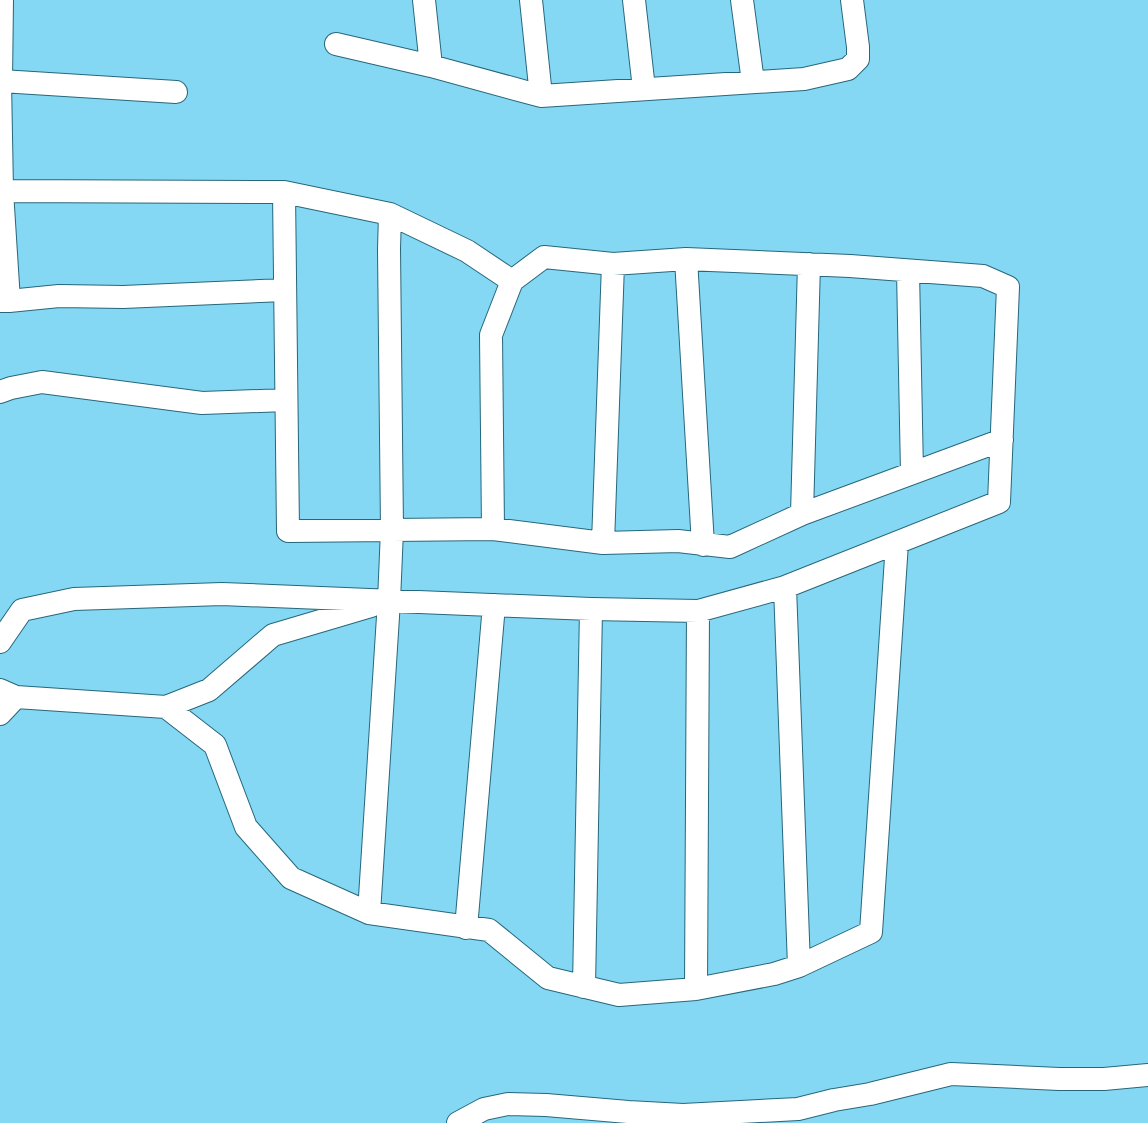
<svg xmlns="http://www.w3.org/2000/svg" width="1148" height="1123" font-family="Raleway,sans-serif">
  <style>
    .lines { fill: none; stroke-linecap: round; stroke-linejoin: round }
    .minor-casing { stroke: #26677b; stroke-width: 24 }
    .major-casing { stroke: #26677b; stroke-width: 24 }
    .minor { stroke: #fff; stroke-width: 22 }
    .major { stroke: #fff; stroke-width: 22 }
  </style>
  <rect width="100%" height="100%" fill="#85d8f4"/>
  <g class="lines">
    <defs>
      <path id="minor" d="M2 0 1 81 176 92
        M424 0 431 66
        M531 0 541 96
        M634 0 644 89
        M742 0 753 82
        M336 44 431 66 541 96 804 79 848 69 858 59V47L852 0
        M0 81 2 191 9 301
        M0 191 284 192 390 214 467 251 512 281 544 257 613 264 686 259 850 266 983 276 1008 287 999 502 785 587
        M284 192 288 531 493 529 491 335 512 281
        M686 259 703 545
        M908 271 912 473
        M0 301H9L59 296 123 297 285 290
        M0 392 11 388 42 382 202 403 286 400
        M802 514 809 264
        M493 529 603 543 678 541 730 547 802 514 1002 440
        M603 543 613 264
        M0 642 22 610 74 599 222 594 591 609 698 611 785 587 799 966 774 974 696 989 619 995 548 978 489 930 369 913 291 878 246 827 215 745 166 707 16 697 0 690
        M166 707 209 690 273 635 371 606
        M0 714 16 697
        M369 913 389 601 392 530 389 249 390 214
        M466 928 494 605
        M799 966 871 932 897 543
        M584 987 591 609
        M696 989 698 611"/>
      <path id="major" d="M458 1123 484 1109 508 1104 546 1105 628 1112 683 1115 798 1109 834 1100 870 1094 951 1074 1059 1079H1104L1148 1075"/>
    </defs>
    <use href="#minor" class="minor-casing"/>
    <use href="#major" class="major-casing"/>
    <use href="#minor" class="minor"/>
    <use href="#major" class="major"/>
  </g>
</svg>
